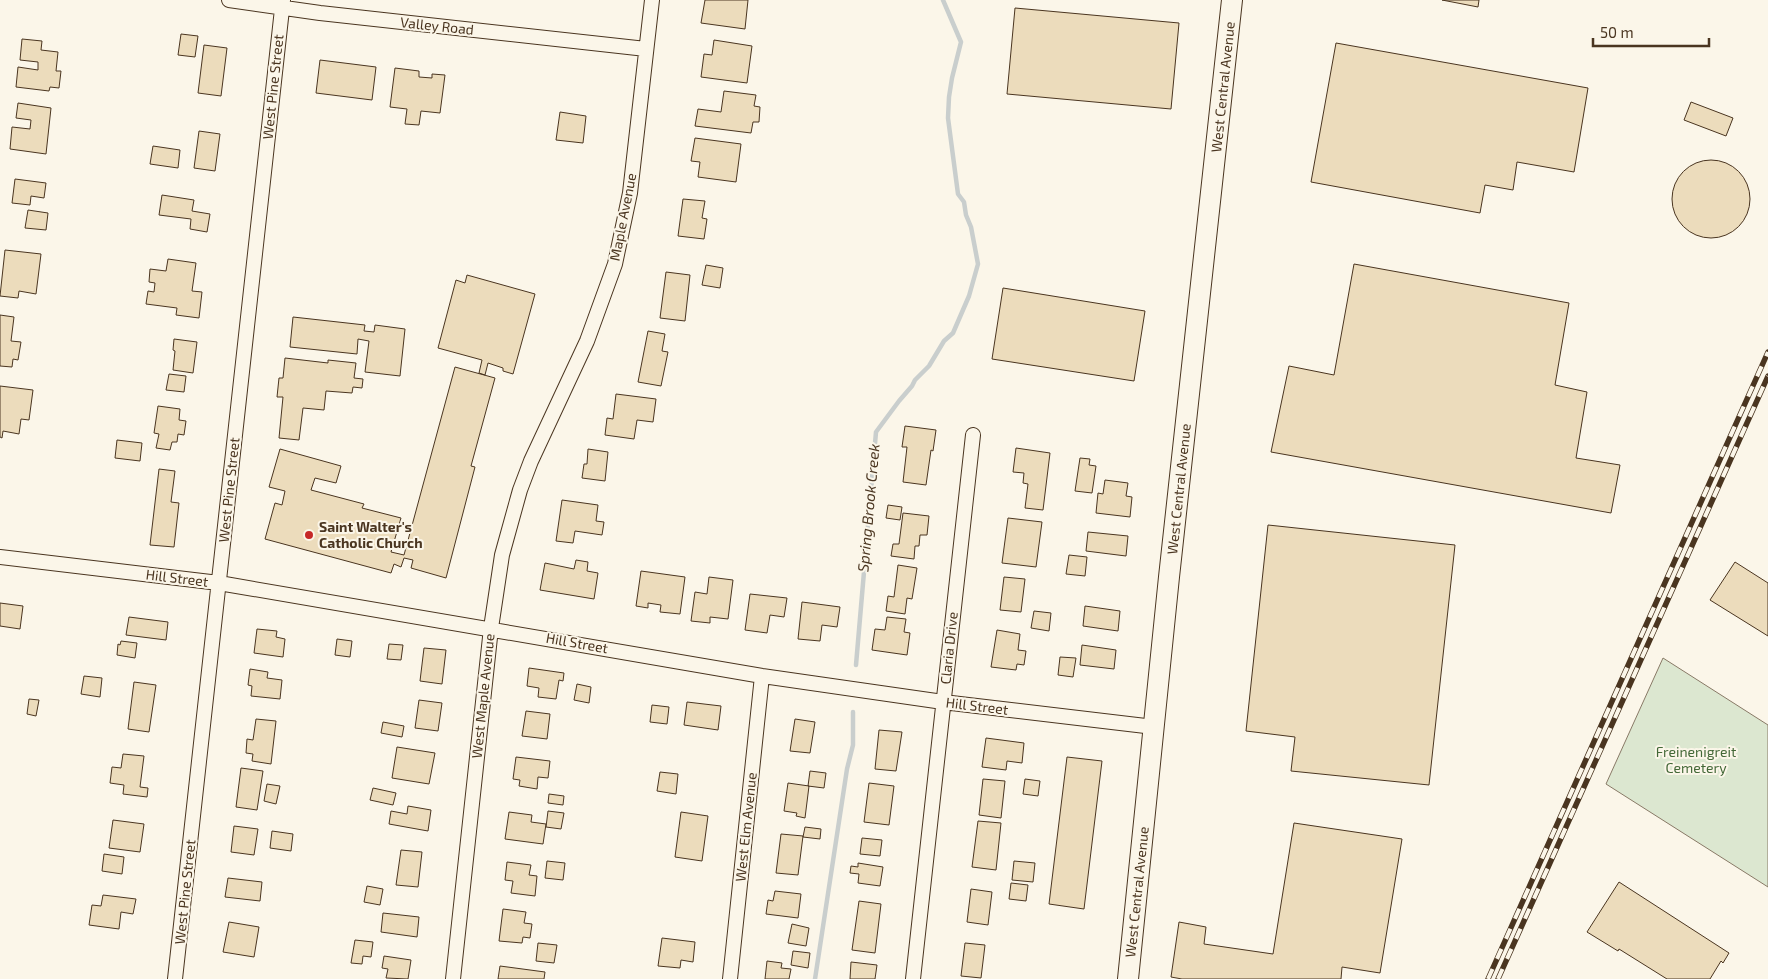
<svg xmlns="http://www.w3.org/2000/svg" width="1768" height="979" font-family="'Exo 2',sans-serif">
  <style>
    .green { fill: #dce7d0; stroke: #887966 }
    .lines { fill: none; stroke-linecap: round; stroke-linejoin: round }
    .stream { stroke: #c9cecd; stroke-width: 4.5 }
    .building { fill: #ecdcbc; stroke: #4a3520 }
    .street-casing { stroke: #4a3520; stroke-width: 16 }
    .secondary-casing { stroke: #4a3520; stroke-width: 22 }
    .street { stroke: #fbf6e9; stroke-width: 14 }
    .secondary { stroke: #fbf6e9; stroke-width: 20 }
    .rail-casing { stroke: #4a3520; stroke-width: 5.5 }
    .rail { stroke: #fbf6e9; stroke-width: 4; stroke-dasharray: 11; stroke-linecap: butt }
    .poi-dot { fill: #c62828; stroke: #fbf6e9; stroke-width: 2 }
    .labels { text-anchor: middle; stroke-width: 4; stroke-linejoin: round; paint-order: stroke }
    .street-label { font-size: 14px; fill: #4a3520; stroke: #fbf6e9 }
    .poi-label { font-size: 14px; font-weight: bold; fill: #4a3520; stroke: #fbf6e9; text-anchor: start }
    .park-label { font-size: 14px; fill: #436837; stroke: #fbf6e9 }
    .water-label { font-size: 15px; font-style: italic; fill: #4a3520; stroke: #fbf6e9 }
  </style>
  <rect width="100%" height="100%" fill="#fbf6e9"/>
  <path class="green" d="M1663 658 1768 725V887L1606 784Z"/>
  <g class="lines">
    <path class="stream" d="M856 665 876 432 899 401 912 386 915 380 929 366 944 341 953 333 969 296 978 264 971 227 966 215 964 202 958 194 948 118 949 97 952 78 961 42 943 0
      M815 979 847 769 853 745V712"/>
  </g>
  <path class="building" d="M705 0H748L745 29 701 23Z
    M1442 0H1479L1478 7Z
    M1015 8 1179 23 1171 109 1007 94Z
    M181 34 198 36 195 57 178 55Z
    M22 39 42 41 41 50 58 52 56 71H61L59 88 50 87 49 91 16 87 18 67 38 70V62L20 60Z
    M714 40 752 46 747 83 701 77 704 54 712 55Z
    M1336 43 1588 88 1574 172 1517 162 1513 190 1485 185 1480 213 1311 182Z
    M204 45 227 48 221 96 198 93Z
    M320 60 376 67 372 100 316 93Z
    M395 68 419 71V77L432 78V74L445 75 440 113 421 111 419 125 405 124 407 109 390 107Z
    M724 91 756 95 754 106 760 107 759 122H753L751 133 695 126 698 109 721 112Z
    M1691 102 1733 118 1726 136 1684 120Z
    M18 103 51 108 46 154 10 149 12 127 30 129 31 120 16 118Z
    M560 112 586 116 583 143 556 140Z
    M199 131 220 134 215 171 194 168Z
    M695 138 741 144 736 182 698 177 700 162 691 161Z
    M153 146 180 150 178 168 150 164Z
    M1672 199a39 39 0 1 1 78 0a39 39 0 1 1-78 0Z
    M15 179 46 183 44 198 31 196 30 205 12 203Z
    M162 195 194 200 192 211 210 214 207 232 190 229 191 219 159 215Z
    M683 199 705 201 702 218 707 219 704 239 678 236Z
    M28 210 48 213 46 230 25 228Z
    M5 250 41 254 36 294 19 291 18 298 0 296Z
    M168 259 196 263 192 291 202 292 199 318 176 315 177 308 146 304 148 291 154 292 155 283 149 282 150 269 166 271Z
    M1354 264 1569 303 1555 385 1587 392 1576 458 1620 465 1611 513 1271 452 1289 366 1334 375Z
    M706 265 723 268 720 288 702 285Z
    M666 272 690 275 685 321 660 318Z
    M467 275 535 294 513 374 503 371V368L488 363 485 375 479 373 482 360 438 348 456 280 465 283Z
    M1003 288 1145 311 1134 381 992 359Z
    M0 315 14 317 11 341 21 342 18 360 13 359 12 367 0 366Z
    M293 317 365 325 364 331 374 332 375 325 405 329 400 376 365 372 369 341 358 339 357 354 290 347Z
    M648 331 665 334 662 351 668 352 661 386 638 382Z
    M174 339 197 342 193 373 173 370 175 351 173 350Z
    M285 358 328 363V360L356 363 354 378 363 379 362 388 353 387 352 393 326 391 324 410 303 408 299 440 279 438 283 397H277L279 378H283Z
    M455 367 495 378 471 466 475 467 446 578 411 568 413 560 404 558 401 567 394 564 391 573 265 539 275 503 282 505 285 491 269 487 280 449 341 466 336 483 315 478 311 490 364 504 362 508 401 518 391 552 404 555Z
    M169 374 186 376 184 392 166 390Z
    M0 386 33 390 29 420 21 419 19 434 3 431 2 438 0 437Z
    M616 394 656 399 653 422 637 420 634 439 605 435 607 418 613 419Z
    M158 406 180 409 179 420 186 421 184 435 178 434 177 442H172L170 450 156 448 159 434 154 433Z
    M905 426 936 430 933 451 931 450 926 485 903 482 907 447H902Z
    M117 440 142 443 140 461 115 458Z
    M1016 448 1050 453 1043 510 1025 508 1028 484 1023 483 1024 473 1013 472Z
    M588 449 608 452 605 481 582 478 584 464H587Z
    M1080 458 1090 459 1089 465 1096 466 1092 493 1075 491Z
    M159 469 175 471 171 502 179 503 174 547 150 545Z
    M1105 480 1128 483 1126 496 1132 497 1130 517 1096 513 1098 493 1103 494Z
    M562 500 598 505 596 521 604 522 602 535 575 531 573 543 556 541Z
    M888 505 902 507 900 520 886 518Z
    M903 513 929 516 927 535H920L919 546H915L914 559 891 556 893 544H899Z
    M1008 518 1042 522 1036 567 1002 563Z
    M1268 525 1455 545 1429 785 1291 771 1295 737 1246 731Z
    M1088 532 1128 536 1126 556 1086 551Z
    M1069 555 1087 557 1085 576 1066 574Z
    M576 560 588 562 587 571 598 573 594 599 540 590 545 563 574 569Z
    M1735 562 1768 583V636L1710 600Z
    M898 565 917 568 912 599 907 598 905 614 886 611 888 596 894 597Z
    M641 571 685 577 680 614 660 612 661 605 648 603V608L636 606Z
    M709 577 733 580 728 619 710 617V623L691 621 695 592 707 594Z
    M1004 577 1025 579 1021 612 1000 610Z
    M750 594 787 598 784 617 770 615 767 633 745 630Z
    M802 602 840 607 837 627 822 625 820 641 798 639Z
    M0 603 23 606 20 629 0 626Z
    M1085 606 1120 611 1118 631 1083 626Z
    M1034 611 1051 613 1049 631 1031 628Z
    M129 617 168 622 166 640 126 635Z
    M887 617 906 619 904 632 910 633 907 655 872 650 875 629 885 630Z
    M257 629 277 631 276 637 285 639 283 657 254 653Z
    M997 630 1020 634 1018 650 1026 651 1024 665 1017 664 1016 670 991 667Z
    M337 639 352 641 350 657 335 655Z
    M121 641 137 643 135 658 117 655 118 644 120 645Z
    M389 644 403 645 401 660 387 659Z
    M1082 645 1116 650 1114 669 1080 665Z
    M424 648 446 650 442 684 420 681Z
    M1060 657 1076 658 1073 677 1058 675Z
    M529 668 564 673 563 681 559 680 556 699 538 697 539 688 527 686Z
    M250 669 268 672 267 678 282 680 280 699 251 696 252 686 248 685Z
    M84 676 102 678 100 697 81 694Z
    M134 682 156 685 149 732 128 729Z
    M577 684 591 687 589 703 574 700Z
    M29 699 39 700 36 716 27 714Z
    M419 700 442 703 438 731 415 728Z
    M687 702 721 706 718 730 684 725Z
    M652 705 669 707 667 724 650 722Z
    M526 711 550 714 547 739 522 736Z
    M256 719 276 721 271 764 252 761 253 754 246 753 247 739 253 740Z
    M795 719 815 722 810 753 790 751Z
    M383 722 404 726 402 737 381 733Z
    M879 730 902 732 896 771 875 769Z
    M986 738 1024 743 1022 763 1007 761 1006 770 982 767Z
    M397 747 435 753 429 784 392 778Z
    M123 754 144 756 140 787 148 788 147 797 123 794 124 785 110 783 112 767 121 768Z
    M516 757 550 761 548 778 538 777 537 789 519 786 520 780 513 779Z
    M1067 757 1102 761 1084 909 1049 904Z
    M241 768 263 771 257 810 236 807Z
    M810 771 826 773 824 788 808 786Z
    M660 772 678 774 676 794 657 791Z
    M983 779 1005 781 1001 818 979 815Z
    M1025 779 1040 781 1038 796 1023 794Z
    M788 783 809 786 805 818 796 816 797 813 784 811Z
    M869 783 894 786 889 825 864 822Z
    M267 784 280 786 276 804 264 801Z
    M373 788 396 793 393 805 370 800Z
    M549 794 564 796 563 805 548 803Z
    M408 806 431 810 428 831 389 824 391 811 407 814Z
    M548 811 564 813 561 829 546 827Z
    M509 812 532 815 531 822 546 824 543 844 505 839Z
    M681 812 708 816 702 861 675 857Z
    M113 820 144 824 140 852 109 848Z
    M978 821 1001 823 996 870 972 867Z
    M1294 823 1402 839 1380 973 1342 967 1341 979H1182L1171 977 1179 922 1206 927 1204 944 1273 954Z
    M234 826 258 829 254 855 231 852Z
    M805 827 821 829 820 839 803 837Z
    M272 831 293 834 291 851 270 848Z
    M781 834 803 836 798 875 776 873Z
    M862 838 882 840 880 856 860 854Z
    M401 850 422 852 418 887 396 885Z
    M104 854 124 857 122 874 102 871Z
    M547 861 565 863 563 880 545 878Z
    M1014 861 1035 863 1033 882 1012 880Z
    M507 862 531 865 529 875 537 876 535 896 511 893 513 881 505 880Z
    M858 863 883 867 880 886 858 883 859 874 850 873 851 866 858 867Z
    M228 878 262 882 260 901 225 897Z
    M1619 882 1729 953 1723 963 1721 961 1710 979H1667L1619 949 1618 951 1587 932Z
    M1011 883 1028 885 1026 901 1009 899Z
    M367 886 383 889 380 905 364 902Z
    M971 889 992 892 988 925 967 922Z
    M775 891 801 894 798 918 766 914 768 900 773 901Z
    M103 895 136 899 133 914 121 912 119 929 89 925 92 905 101 906Z
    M859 901 881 904 875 953 852 950Z
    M503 909 526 912 524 923 532 924 530 938 523 937 522 943 499 941Z
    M383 913 419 917 417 937 381 932Z
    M229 922 259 927 254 957 223 952Z
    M792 924 809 928 806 946 788 943Z
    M662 938 695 942 693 962 681 960 680 968 658 966Z
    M355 940 373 942 371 957 363 956 362 964 351 963Z
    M538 943 557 945 554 963 536 961Z
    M965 943 985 945 981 978 961 976Z
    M793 951 810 953 808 968 791 965Z
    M384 956 411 960 408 979 386 978 388 969 382 968Z
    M767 961 782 963 781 968 791 969 789 979H765Z
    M851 962 877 965 875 979H850Z
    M500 966 545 972 544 979H498Z"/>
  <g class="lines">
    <defs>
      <path id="street" d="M229 0 320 13 646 49
        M0 557 219 583 762 676 943 702 1154 727
        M175 979 283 0
        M453 979 491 628 502 555 520 490 531 461 587 341 615 264 630 193 652 0
        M730 979 762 676
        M913 979 973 435"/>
      <path id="secondary" d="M1128 979 1169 577 1232 0"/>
    </defs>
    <use href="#street" class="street-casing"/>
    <use href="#secondary" class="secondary-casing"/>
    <use href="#street" class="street"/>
    <use href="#secondary" class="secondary"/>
    <defs>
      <path id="rail" d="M1488 979 1768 352
        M1498 979 1768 376"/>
    </defs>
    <use href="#rail" class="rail-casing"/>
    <use href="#rail" class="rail"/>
  </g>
  <circle class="poi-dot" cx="309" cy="535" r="5"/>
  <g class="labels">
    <g class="street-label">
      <text transform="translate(437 26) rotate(6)" y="5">Valley Road</text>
      <text transform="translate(273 87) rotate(-84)" y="5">West Pine Street</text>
      <text transform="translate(1223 87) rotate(-84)" y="5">West Central Avenue</text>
      <text transform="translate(623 217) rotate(-79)" y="5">Maple Avenue</text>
      <text transform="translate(1179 489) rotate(-84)" y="5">West Central Avenue</text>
      <text transform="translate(229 490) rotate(-84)" y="5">West Pine Street</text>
      <text transform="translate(177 578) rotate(7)" y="5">Hill Street</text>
      <text transform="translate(577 643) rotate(10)" y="5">Hill Street</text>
      <text transform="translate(949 648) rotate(-84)" y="5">Claria Drive</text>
      <text transform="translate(483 696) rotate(-84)" y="5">West Maple Avenue</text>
      <text transform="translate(977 706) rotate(7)" y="5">Hill Street</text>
      <text transform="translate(746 827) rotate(-84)" y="5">West Elm Avenue</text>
      <text transform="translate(185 892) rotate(-84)" y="5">West Pine Street</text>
      <text transform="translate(1137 892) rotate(-84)" y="5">West Central Avenue</text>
    </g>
    <g class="poi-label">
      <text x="319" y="532">Saint Walter's<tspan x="319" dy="16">Catholic Church</tspan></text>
    </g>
    <g class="park-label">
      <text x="1696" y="757">Freinenigreit<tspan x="1696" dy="16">Cemetery</tspan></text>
    </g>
    <g class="water-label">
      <text transform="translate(869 508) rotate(-85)" y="5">Spring Brook Creek</text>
    </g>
  </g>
  <path d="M1593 38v8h116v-8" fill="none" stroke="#4a3520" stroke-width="2.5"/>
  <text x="1600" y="38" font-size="15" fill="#4a3520" stroke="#fbf6e9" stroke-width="4" paint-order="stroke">50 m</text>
</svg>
